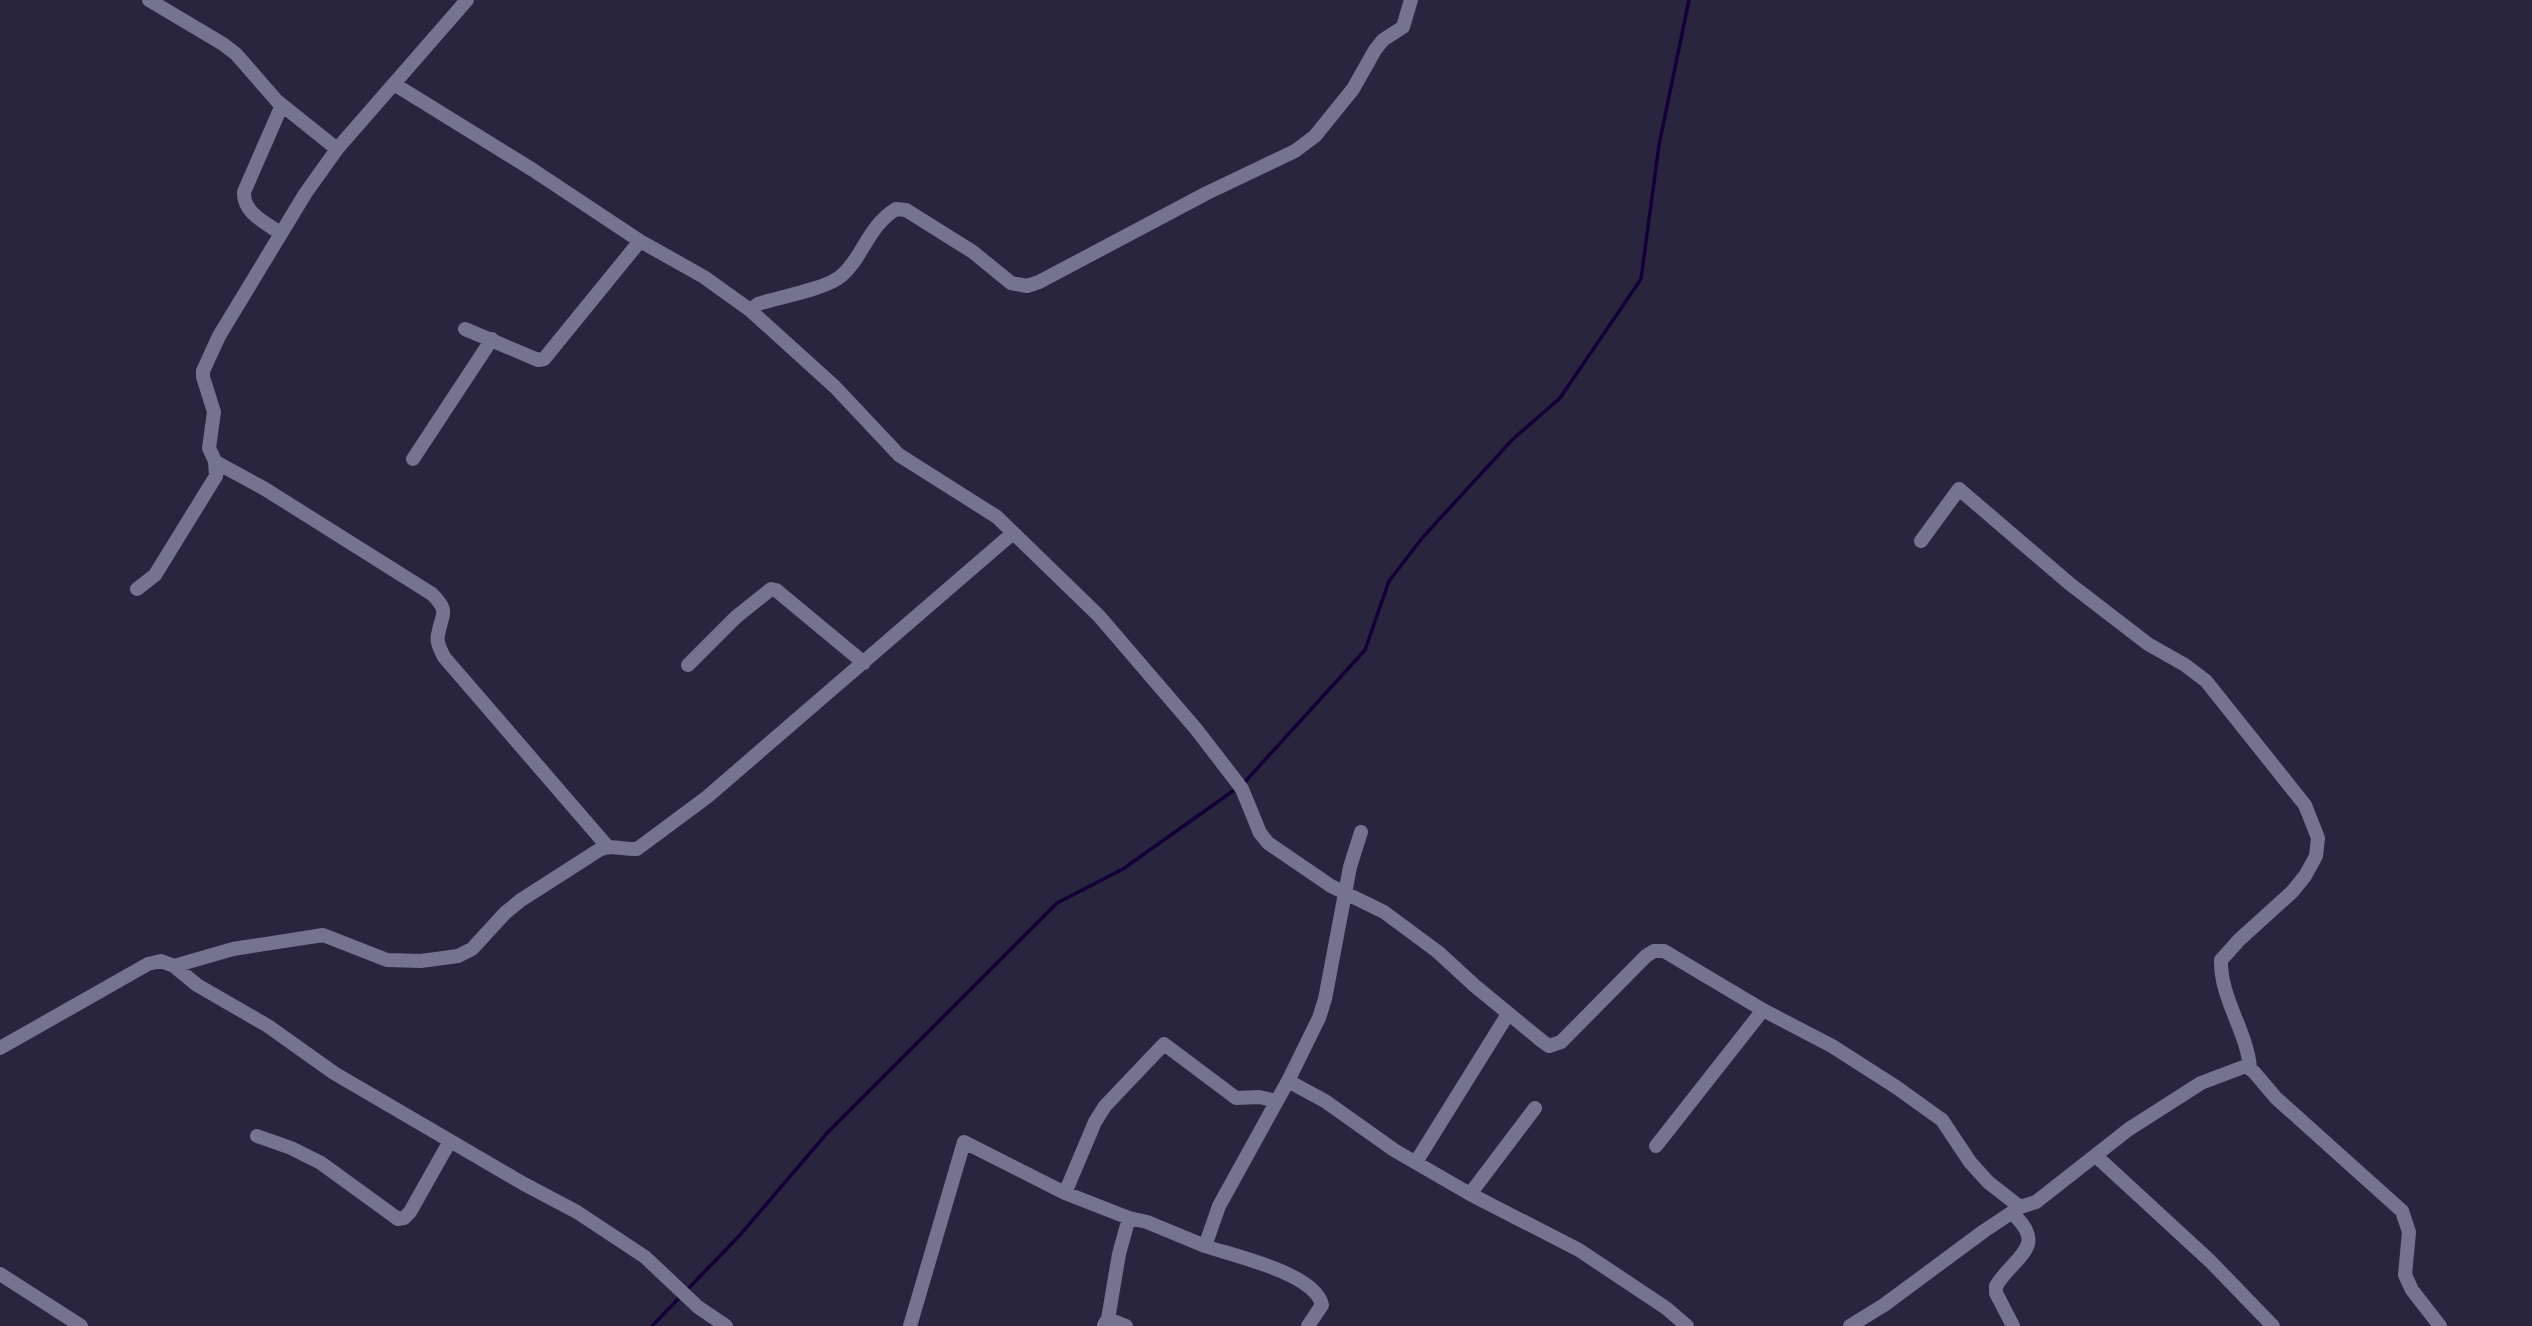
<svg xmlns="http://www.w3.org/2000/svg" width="2532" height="1326" font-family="'Varela Round',sans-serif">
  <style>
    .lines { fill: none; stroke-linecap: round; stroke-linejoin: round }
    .stream { stroke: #130036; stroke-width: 3.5 }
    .minor { stroke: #76738f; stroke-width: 14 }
  </style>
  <rect width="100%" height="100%" fill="#29253f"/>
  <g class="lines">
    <path class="stream" d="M1243 784 1365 650 1389 581 1423 537 1512 440 1560 398 1641 279 1659 145 1689 0
      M685 1292 740 1235 828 1132 1057 903 1123 869 1237 788
      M652 1326 680 1297"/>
    <path class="minor" d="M149 0 223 44 236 54 277 101 337 149
      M467 0 337 149 305 194 219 336 203 371V377L214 412 209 448 215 461 221 465 265 489 432 594C451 613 441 614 438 635 436 643 441 650 444 657L607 846
      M394 84 533 170 640 241 704 277 750 310 835 387 899 455 997 517 1099 616 1196 729 1233 777 1242 789 1260 833 1268 843 1331 886 1384 912 1438 952 1475 986 1542 1041 1549 1046 1561 1042 1646 956 1654 951H1664L1763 1010 1832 1046 1896 1087 1942 1120 1970 1162 1988 1182 2020 1207
      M280 233C265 222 243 213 244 192L282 105
      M750 310 758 304C779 297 826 289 841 276 863 258 867 227 896 209L906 210 973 252 1011 283 1027 286 1039 282 1207 193 1295 151 1315 136 1353 89 1375 50 1383 40 1403 27 1411 0
      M465 329 538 360 544 359 640 241
      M413 459 492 339
      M1921 541 1959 489 2070 584 2148 644 2185 665 2206 681 2305 805 2318 838 2316 856 2305 876 2292 892 2239 940 2221 960C2220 998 2247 1031 2250 1068
      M137 589 155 575 216 476 215 461
      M688 665 736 617 771 589 776 590 864 663
      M1361 832 1350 867 1325 999 1319 1018 1288 1081 1325 1101 1394 1150 1470 1194 1579 1250 1666 1308 1687 1326
      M174 966 233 949 323 935 387 960 421 961 458 956 472 949 505 913 521 900 599 850C612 844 623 850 637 849L707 797 1013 533
      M0 1048 148 964 161 961 174 966 197 985 268 1026 334 1073 524 1184 577 1212 645 1257 698 1307 726 1326
      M1288 1081 1219 1206 1205 1246C1234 1256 1315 1273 1322 1305L1308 1326
      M257 1136 291 1148 321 1163 398 1219 404 1218 410 1212 450 1141
      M1656 1146 1763 1010
      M2096 1156 2210 1261 2273 1326
      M1416 1162 1508 1014
      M1065 1193 1095 1122 1105 1106 1164 1044 1236 1098 1259 1097 1277 1101
      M1470 1194 1535 1108
      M2012 1213C2049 1247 2015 1255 1996 1286V1293L2013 1326
      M0 1274 81 1326
      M1108 1319 1119 1254 1129 1218
      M1104 1325 1108 1319 1126 1326
      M910 1326 964 1142 1065 1193 1129 1218 1147 1222 1205 1246
      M1850 1326 1884 1305 1984 1231 2020 1207 2036 1202 2129 1129 2201 1083 2246 1066 2254 1072 2276 1098 2402 1211 2409 1232 2405 1275 2412 1290 2440 1326"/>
  </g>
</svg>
